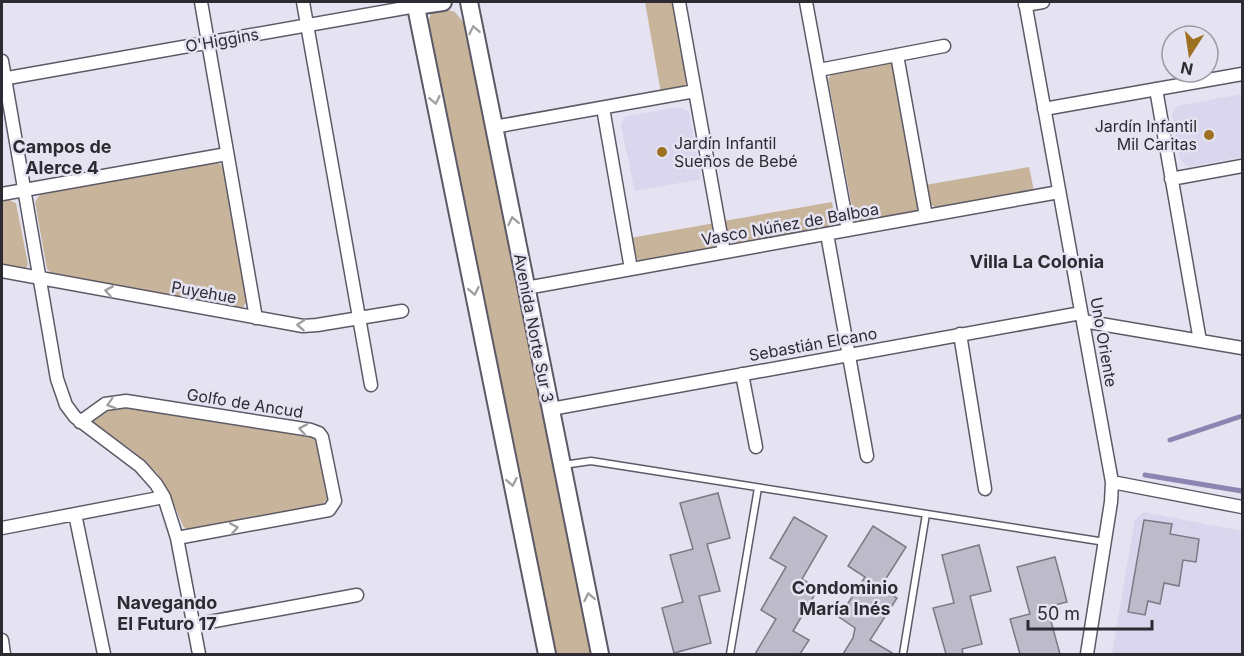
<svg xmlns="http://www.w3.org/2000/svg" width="1244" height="656" font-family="Inter,sans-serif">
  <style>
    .built { fill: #dad6ed }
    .green { fill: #c7b49a }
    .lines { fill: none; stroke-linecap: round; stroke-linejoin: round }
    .stream { stroke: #8e84b1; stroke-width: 5 }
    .building { fill: #bdbac9; stroke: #7c7987; stroke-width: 1.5 }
    .service-casing { stroke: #5d5a67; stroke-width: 9 }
    .minor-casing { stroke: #5d5a67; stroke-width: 15 }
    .tertiary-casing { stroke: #5d5a67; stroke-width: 20 }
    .service { stroke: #fff; stroke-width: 6 }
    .minor { stroke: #fff; stroke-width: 12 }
    .tertiary { stroke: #fff; stroke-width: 16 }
    .oneway { stroke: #a0a0a2 }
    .poi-dot { fill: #9e7022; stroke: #e5e2f1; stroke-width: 2 }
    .labels { text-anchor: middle; stroke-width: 5; stroke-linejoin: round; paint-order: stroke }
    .street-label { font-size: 16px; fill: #2d2b31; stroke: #e5e2f1 }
    .poi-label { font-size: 16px; fill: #2d2b31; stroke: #e5e2f1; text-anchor: end }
    .neighbourhood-label { font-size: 18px; font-weight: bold; fill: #2d2b31; stroke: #e5e2f1 }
  </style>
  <rect width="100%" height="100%" fill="#e5e2f1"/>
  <path class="built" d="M1242 94V157L1188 167 1180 159 1172 114 1177 106Z
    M680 107 689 112 701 179 635 191 621 126 625 116Z
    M1144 512 1242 531V654H1112L1135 519Z"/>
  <path class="green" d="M645 2H675L688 78C685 91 673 91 661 93Z
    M442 8 455 12 464 23 591 654H555L427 26 431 13Z
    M886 63H890L894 67 919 209 916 212 860 222 854 218 828 79 833 72Z
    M214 162 220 164 224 168 247 301 243 307 237 310 55 276 47 269 35 202 41 193Z
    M1029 167 1034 191 939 209 928 203 925 185Z
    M7 199 16 203 28 264 26 268 21 269 2 266V200Z
    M832 202 835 220 829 228 737 245 728 240 724 221Z
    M715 223 717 245 712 249 642 262 633 256 630 238Z
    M123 405 310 436 320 442 328 498 320 507 187 530 183 526 169 493 157 473 133 451 91 421 103 410Z"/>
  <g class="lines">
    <path class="stream" d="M1170 440 1242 416
      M1145 475 1242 491"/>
  </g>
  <path class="building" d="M718 493 730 538 707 544 720 591 699 596 711 643 674 653 662 608 683 602 670 555 693 549 680 503Z
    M794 517 827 536 802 579 818 589 793 631 809 640 800 654H755L776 619 761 610 786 567 770 558Z
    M1144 520 1172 524 1170 534 1199 539 1196 562 1183 560 1179 586 1164 583 1160 604 1148 601 1145 615 1128 612Z
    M873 526 906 547 880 588 897 598 870 640 894 654H843L853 638 855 628 839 617 865 577 848 566Z
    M979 545 991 591 970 596 982 644 962 649 963 654H946L933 608 954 603 942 555Z
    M1055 557 1067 602 1047 607 1060 654H1020L1010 619 1030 614 1017 567Z"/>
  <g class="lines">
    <defs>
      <path id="service" d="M563 465 591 461 1105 542
        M730 654 758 488
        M903 654 926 514"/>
      <path id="minor" d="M201 2 256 318
        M303 2 371 385
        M679 2 724 252
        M806 2 848 230
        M1025 2 1112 482 1111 502 1087 654
        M1025 5 1043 2
        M897 55 926 216
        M2 61 57 379 66 405 75 417 140 466 156 484 164 497 177 538 199 654
        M819 70 944 46
        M2 79 416 6
        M1156 89 1200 341
        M603 108 631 269
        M1044 109 1242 74
        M494 127 695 91
        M1171 179 1242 166
        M2 194 227 154
        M827 234 867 456
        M2 271 303 326 317 325 402 311
        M526 288 1059 192
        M1083 321 1242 348
        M960 334 985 489
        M742 374 756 447
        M551 409 1081 313
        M80 422 105 404 126 401 311 430 319 433 322 437 335 501 329 510 177 538
        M1112 482 1242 507
        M75 514 104 654
        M2 528 164 497
        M193 625 357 595
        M2 640 4 654"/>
      <path id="tertiary" d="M415 2 547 654
        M469 2 600 654
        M416 6 443 2"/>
    </defs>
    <use href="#service" class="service-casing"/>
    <use href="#minor" class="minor-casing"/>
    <use href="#tertiary" class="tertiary-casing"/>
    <use href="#service" class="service"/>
    <use href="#minor" class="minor"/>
    <use href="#tertiary" class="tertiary"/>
  </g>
  <defs><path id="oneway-chevron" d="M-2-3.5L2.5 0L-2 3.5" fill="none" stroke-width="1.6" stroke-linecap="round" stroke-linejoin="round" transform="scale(1.5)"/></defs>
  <g class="oneway">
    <use href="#oneway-chevron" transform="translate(474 30) rotate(-101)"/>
    <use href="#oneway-chevron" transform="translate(435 100) rotate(79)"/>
    <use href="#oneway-chevron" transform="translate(513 221) rotate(-101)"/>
    <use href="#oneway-chevron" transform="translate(109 291) rotate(-170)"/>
    <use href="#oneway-chevron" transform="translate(474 291) rotate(79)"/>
    <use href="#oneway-chevron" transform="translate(301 325) rotate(-176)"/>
    <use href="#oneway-chevron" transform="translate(111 404) rotate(163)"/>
    <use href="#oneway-chevron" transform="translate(303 429) rotate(-170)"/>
    <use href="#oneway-chevron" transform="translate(512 482) rotate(79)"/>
    <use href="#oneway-chevron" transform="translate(234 528) rotate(-10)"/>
    <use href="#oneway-chevron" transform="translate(589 597) rotate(-101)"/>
  </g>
  <g class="poi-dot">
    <circle cx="1209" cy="135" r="6"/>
    <circle cx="662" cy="152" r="6"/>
  </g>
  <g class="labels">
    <g class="street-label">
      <text transform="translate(222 40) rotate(-10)" y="6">O'Higgins</text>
      <text transform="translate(790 224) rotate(-10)" y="6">Vasco Núñez de Balboa</text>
      <text transform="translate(204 292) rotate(10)" y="6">Puyehue</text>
      <text transform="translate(534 328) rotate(79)" y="6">Avenida Norte Sur 3</text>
      <text transform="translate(1104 342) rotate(80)" y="6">Uno Oriente</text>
      <text transform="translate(813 344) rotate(-10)" y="6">Sebastián Elcano</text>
      <text transform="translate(245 403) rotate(9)" y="6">Golfo de Ancud</text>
    </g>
    <g class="poi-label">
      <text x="1197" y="132">Jardín Infantil<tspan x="1197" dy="18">Mil Caritas</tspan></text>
      <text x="674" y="149" text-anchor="start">Jardín Infantil<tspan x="674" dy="18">Sueños de Bebé</tspan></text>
    </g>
    <g class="neighbourhood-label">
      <text x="62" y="153">Campos de<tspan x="62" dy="21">Alerce 4</tspan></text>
      <text x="1037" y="268">Villa La Colonia</text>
      <text x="845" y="594">Condominio<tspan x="845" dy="21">María Inés</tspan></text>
      <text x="167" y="609">Navegando<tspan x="167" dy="21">El Futuro 17</tspan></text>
    </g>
  </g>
  <rect width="1244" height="656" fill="none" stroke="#2d2b31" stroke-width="6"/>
  <g transform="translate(1190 54) rotate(192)"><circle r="28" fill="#e5e2f1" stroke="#9b99a4" stroke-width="1.5"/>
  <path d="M0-4.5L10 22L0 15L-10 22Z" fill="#9e7022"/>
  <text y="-9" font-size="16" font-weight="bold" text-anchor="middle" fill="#2d2b31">N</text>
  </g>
  <path d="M1028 620v9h124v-9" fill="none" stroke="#2d2b31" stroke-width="3"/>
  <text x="1037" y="620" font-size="18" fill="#2d2b31" stroke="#e5e2f1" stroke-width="4.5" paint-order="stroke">50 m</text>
</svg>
